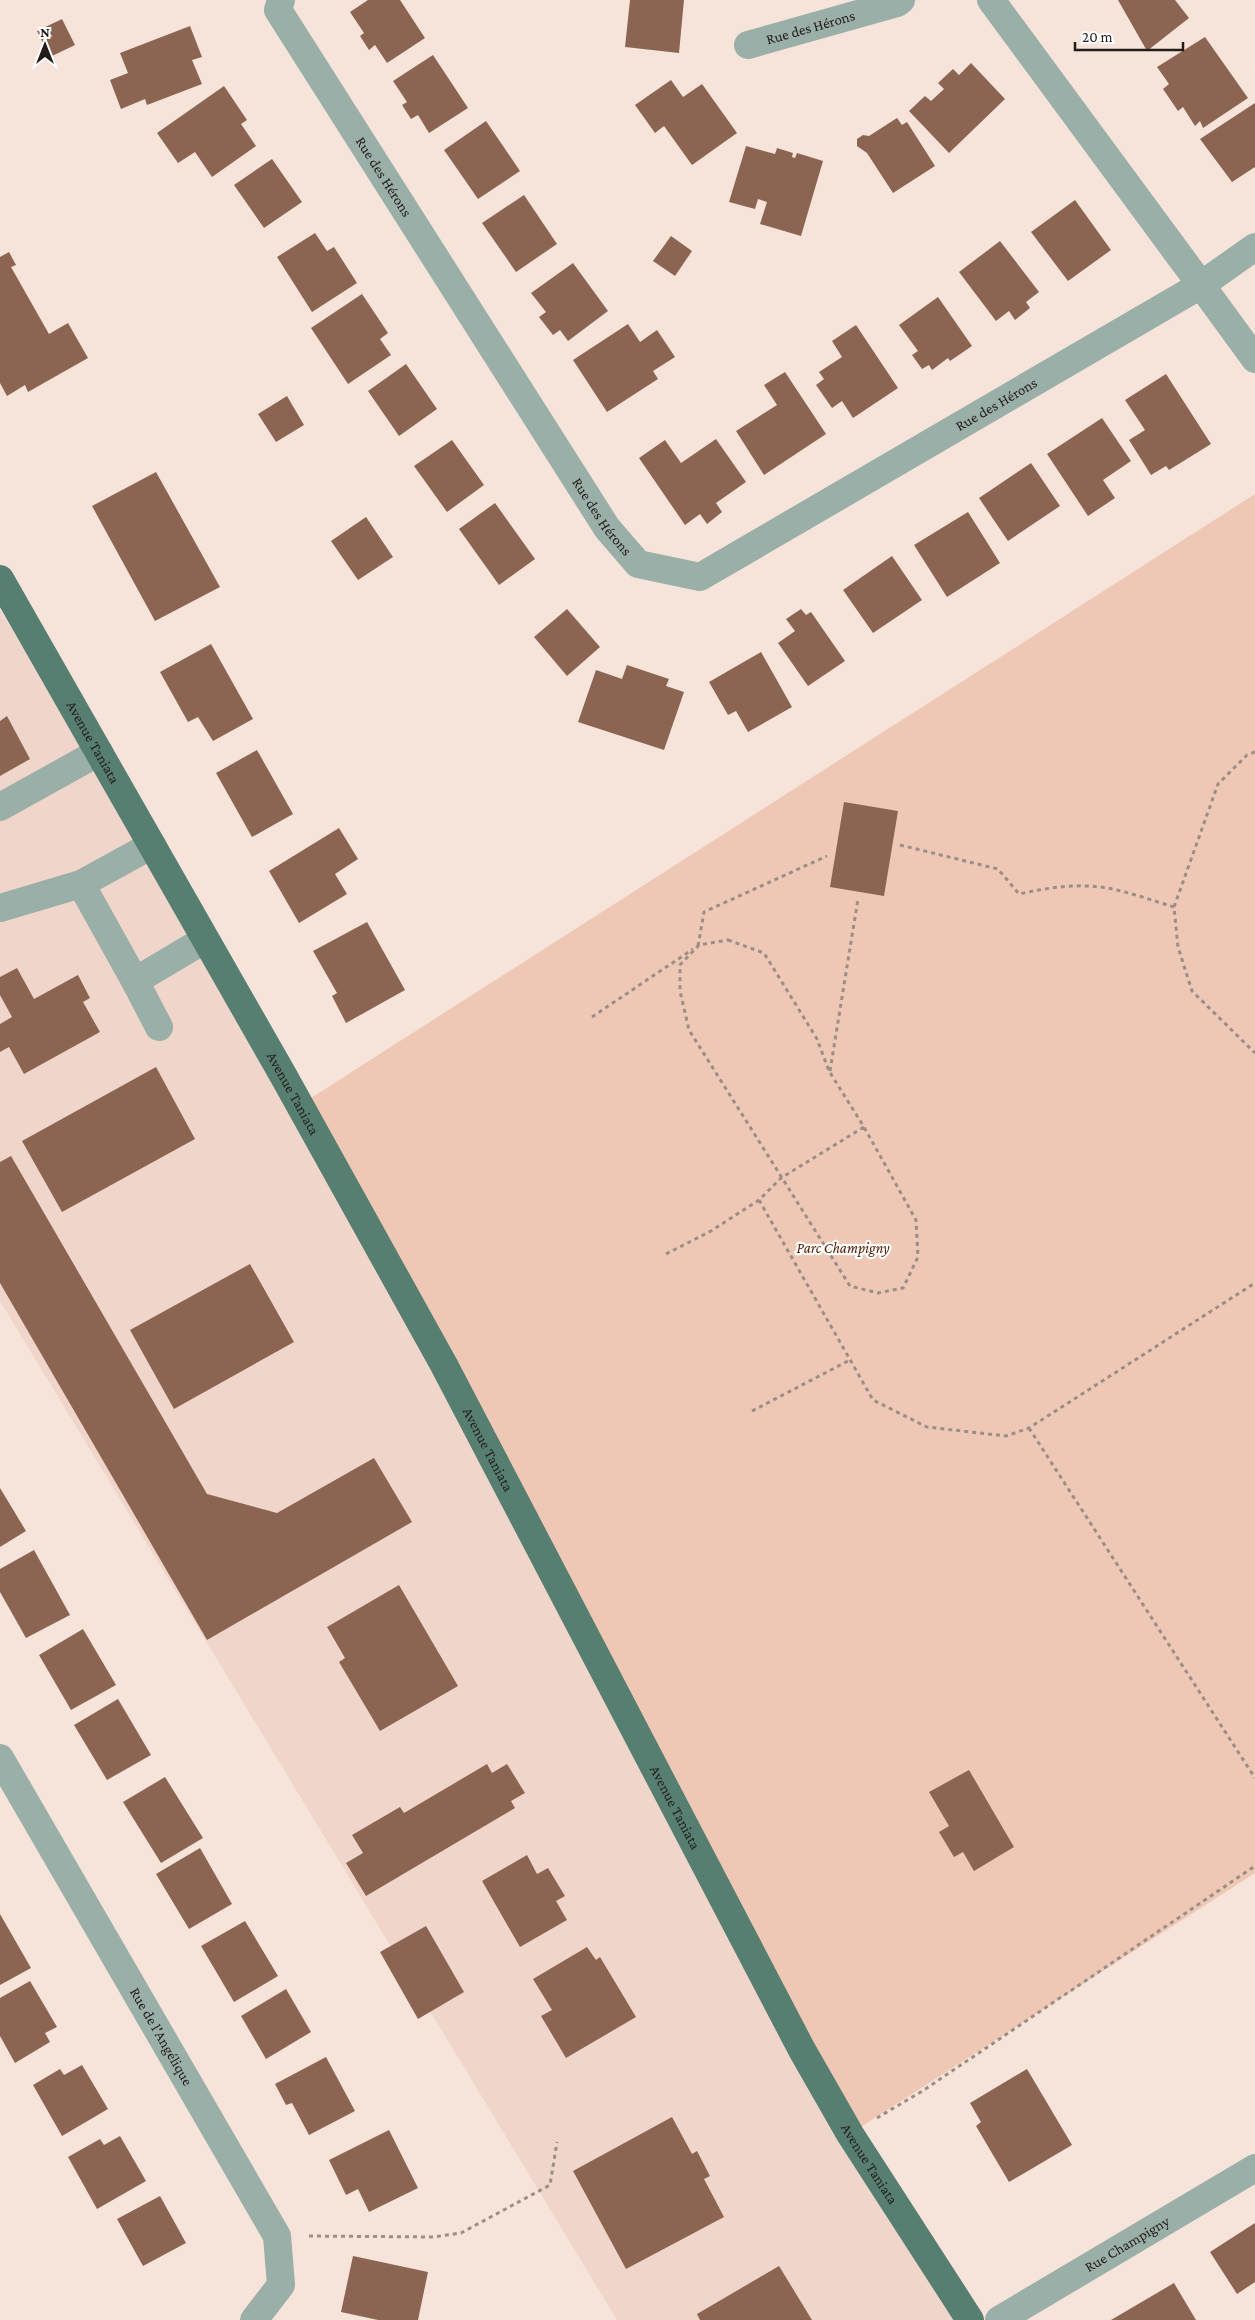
<svg xmlns="http://www.w3.org/2000/svg" width="1255" height="2320" font-family="'Crimson Pro',serif">
  <style>
    .built { fill: #f0d6ca }
    .green { fill: #efc8b5 }
    .building { fill: #8c6552 }
    .lines { fill: none; stroke-linecap: round; stroke-linejoin: round }
    .path { stroke: #9b8e87; stroke-width: 3; stroke-dasharray: 4 4; stroke-linecap: butt }
    .minor { stroke: #9aafa7; stroke-width: 28 }
    .major { stroke: #577f71; stroke-width: 28 }
    .labels { text-anchor: middle; stroke-width: 4.5; stroke-linejoin: round; paint-order: stroke }
    .street-label { font-size: 15px; fill: #231d1a; stroke: #fff }
    .park-label { font-size: 15px; font-style: italic; fill: #501c00; stroke: #fff }
  </style>
  <rect width="100%" height="100%" fill="#f6e4db"/>
  <path class="built" d="M0 610 300 1105 962 2320H617L0 1301Z"/>
  <path class="green" d="M1255 494V1873L850 2134 300 1105Z"/>
  <path class="building" d="M368 0H400L425 38 387 63 375 45 369 50 360 36 364 33 350 12Z
    M630 0H684L679 53 625 47Z
    M1118 0H1175L1189 18 1147 51Z
    M62 19 75 45 50 57 37 31Z
    M190 26 202 57 192 60 202 84 147 105 145 99 121 109 110 80 128 73 120 53Z
    M1205 37 1248 98 1203 128 1200 121 1195 126 1183 107 1178 111 1163 89 1169 84 1157 67Z
    M433 55 468 108 429 133 418 115 411 119 402 105 407 102 393 81Z
    M971 63 1005 99 949 153 909 111 925 96 931 101 944 89 938 83 953 69 959 75Z
    M671 80 683 97 702 84 737 133 692 165 664 126 655 133 635 105Z
    M224 86 247 120 241 124 256 146 212 177 195 152 178 163 157 133Z
    M1255 103V167L1232 182 1200 139Z
    M897 118 902 125 907 122 935 166 893 193 867 153 857 146V139L863 135 869 136Z
    M486 121 520 171 478 199 444 150Z
    M746 146 775 154 777 148 793 153 792 157 795 158 797 153 823 161 801 236 760 224 767 202 758 199 755 209 729 202Z
    M272 159 302 202 264 228 234 185Z
    M524 195 557 244 516 272 482 223Z
    M1075 200 1111 250 1068 281 1031 232Z
    M315 233 327 251 334 247 357 283 312 312 277 257Z
    M671 236 692 251 675 276 653 261Z
    M1000 241 1039 292 1026 302 1030 308 1015 320 1009 311 996 321 959 272Z
    M9 252 16 265 11 267 49 334 68 323 88 358 28 392 25 385 7 396 0 383V257Z
    M573 263 608 311 568 341 560 330 553 335 539 317 546 312 531 293Z
    M362 294 388 333 380 339 391 355 348 384 311 328Z
    M938 297 972 346 950 361 948 358 932 370 929 365 922 369 912 355 918 351 899 325Z
    M628 324 640 342 657 330 675 357 653 371 658 379 607 412 573 360Z
    M856 325 898 388 853 418 842 401 832 408 816 385 824 379 819 372 842 357 832 341Z
    M406 364 437 409 399 436 368 391Z
    M785 372 826 434 764 475 736 431 777 405 764 385Z
    M1166 374 1211 444 1169 470 1166 466 1151 475 1129 440 1145 430 1125 400Z
    M287 396 304 425 276 442 258 414Z
    M1102 418 1131 461 1103 480 1115 498 1088 516 1047 454Z
    M716 439 746 482 716 503 722 512 707 524 700 514 685 525 639 458 665 440 681 463Z
    M452 440 484 485 447 512 414 466Z
    M1031 463 1060 506 1008 541 979 498Z
    M156 472 220 587 155 621 92 506Z
    M495 503 535 559 499 585 459 529Z
    M968 512 1000 563 947 597 914 545Z
    M366 517 393 557 358 580 331 541Z
    M892 556 922 600 873 633 843 590Z
    M567 609 600 647 567 676 534 637Z
    M801 609 806 615 811 612 845 661 808 686 778 643 795 631 786 619Z
    M211 644 253 719 213 741 198 717 188 722 160 672Z
    M761 652 792 707 748 732 736 711 728 715 709 682Z
    M627 665 669 679 666 686 684 692 664 750 578 722 596 670 622 679Z
    M7 716 30 759 0 776V721Z
    M257 750 293 814 252 837 216 773Z
    M844 802 898 811 884 896 830 887Z
    M339 828 358 859 335 874 347 894 299 923 269 871Z
    M367 922 405 990 346 1023 332 996 337 993 313 951Z
    M17 968 34 999 78 975 90 998 83 1002 100 1032 24 1074 9 1047 0 1052V1024L12 1017 0 995V977Z
    M156 1067 195 1139 62 1212 22 1141Z
    M11 1156 207 1494 277 1513 374 1458 412 1522 207 1640 0 1283V1162Z
    M250 1264 294 1342 174 1409 130 1330Z
    M0 1488 26 1531 0 1547Z
    M34 1550 70 1615 26 1638 0 1592V1569Z
    M399 1585 458 1686 380 1731 339 1662 345 1658 327 1627Z
    M83 1629 116 1685 71 1710 39 1655Z
    M118 1699 151 1755 107 1780 74 1725Z
    M487 1764 492 1773 507 1764 525 1793 511 1801 515 1808 366 1896 346 1863 363 1853 352 1835 400 1807 404 1813Z
    M969 1770 1014 1847 974 1871 963 1852 954 1857 939 1832 949 1826 929 1792Z
    M165 1777 203 1838 161 1863 123 1802Z
    M200 1848 232 1904 189 1929 156 1874Z
    M527 1855 537 1874 548 1868 565 1896 556 1901 567 1920 520 1947 482 1881Z
    M0 1914 31 1968 0 1985Z
    M245 1921 278 1976 234 2002 201 1946Z
    M426 1926 464 1992 418 2019 380 1952Z
    M587 1947 596 1960 600 1957 636 2017 566 2058 541 2016 552 2010 533 1979Z
    M30 1981 57 2027 45 2033 50 2042 15 2063 0 2036V1998Z
    M286 1989 311 2032 266 2059 241 2016Z
    M326 2057 355 2111 309 2135 292 2103 286 2105 275 2084Z
    M82 2065 108 2109 62 2136 33 2085 60 2069 64 2075Z
    M1027 2069 1072 2145 1009 2182 976 2126 981 2122 970 2103Z
    M672 2117 692 2154 697 2151 710 2176 704 2179 724 2217 626 2269 573 2171Z
    M389 2130 418 2188 369 2212 358 2189 346 2195 329 2160Z
    M120 2136 146 2181 97 2209 68 2157 100 2139 104 2145Z
    M160 2196 186 2243 143 2266 117 2219Z
    M1255 2223V2282L1237 2294 1210 2252Z
    M353 2256 428 2272 418 2320H378L341 2312Z
    M779 2266 812 2320H700L697 2314Z
    M1174 2283 1196 2320H1111Z"/>
  <g class="lines">
    <path class="path" d="M1255 752 1247 755 1218 784 1174 907 1178 947 1192 991 1255 1053
      M900 845 998 869 1019 894C1042 889 1065 885 1088 886 1117 887 1147 899 1174 907
      M728 940 764 953 817 1039 829 1071 864 1127 916 1220 918 1257 903 1288 878 1293 850 1286 689 1030 680 991V965L699 945Z
      M698 946 704 912 827 856
      M592 1017 693 949
      M830 1071 858 899
      M759 1200 873 1400 927 1427 1006 1436 1029 1428 1255 1283
      M666 1254 711 1231 759 1200 781 1178 864 1127
      M752 1411 850 1360
      M1029 1428 1255 1778
      M877 2118 924 2090 1255 1866
      M309 2236 433 2237 461 2233 550 2185 557 2142"/>
    <g class="minor">
      <path id="s1" d="M281 0 278 10 607 528 638 564 700 577 1201 285 991 0"/>
      <path id="s2" d="M748 45 897 3 901 0"/>
      <path d="M1255 247 1201 285 1255 359"/>
      <path d="M0 807 99 752"/>
      <path d="M81 884 135 981 204 940"/>
      <path d="M0 908 81 884 152 845"/>
      <path d="M135 981 159 1027"/>
      <path id="s3" d="M0 1758 277 2236 281 2285 254 2320"/>
      <path id="s4" d="M999 2320 1255 2168"/>
    </g>
    <path class="major" id="s5" d="M0 579 283 1075 444 1365 802 2050 850 2134 970 2320"/>
  </g>
  <g class="labels">
    <g class="street-label">
      <text dy="5" stroke="none"><textPath href="#s2" startOffset="65">Rue des Hérons</textPath></text>
      <text dy="5" stroke="none"><textPath href="#s1" startOffset="208">Rue des Hérons</textPath></text>
      <text dy="5" stroke="none"><textPath href="#s1" startOffset="1078">Rue des Hérons</textPath></text>
      <text dy="5" stroke="none"><textPath href="#s1" startOffset="612">Rue des Hérons</textPath></text>
      <text dy="5" stroke="none"><textPath href="#s5" startOffset="188">Avenue Taniata</textPath></text>
      <text dy="5" stroke="none"><textPath href="#s5" startOffset="592">Avenue Taniata</textPath></text>
      <text dy="5" stroke="none"><textPath href="#s5" startOffset="998">Avenue Taniata</textPath></text>
      <text dy="5" stroke="none"><textPath href="#s5" startOffset="1402">Avenue Taniata</textPath></text>
      <text dy="5" stroke="none"><textPath href="#s3" startOffset="322">Rue de l'Angélique</textPath></text>
      <text dy="5" stroke="none"><textPath href="#s5" startOffset="1808">Avenue Taniata</textPath></text>
      <text dy="5" stroke="none"><textPath href="#s4" startOffset="149">Rue Champigny</textPath></text>
    </g>
    <g class="park-label">
      <text x="843" y="1253">Parc Champigny</text>
    </g>
  </g>
  <g transform="translate(45 45)" stroke="#ffffff" stroke-width="4" paint-order="stroke">
  <path d="M0-4L9 19L0 12L-9 19Z" fill="#231d1a"/>
  <text y="-8" font-size="14" font-weight="bold" text-anchor="middle" fill="#231d1a">N</text>
  </g>
  <path d="M1075 42v8h108v-8" fill="none" stroke="#231d1a" stroke-width="2.5"/>
  <text x="1082" y="42" font-size="15" fill="#231d1a" stroke="#ffffff" stroke-width="4" paint-order="stroke">20 m</text>
</svg>
